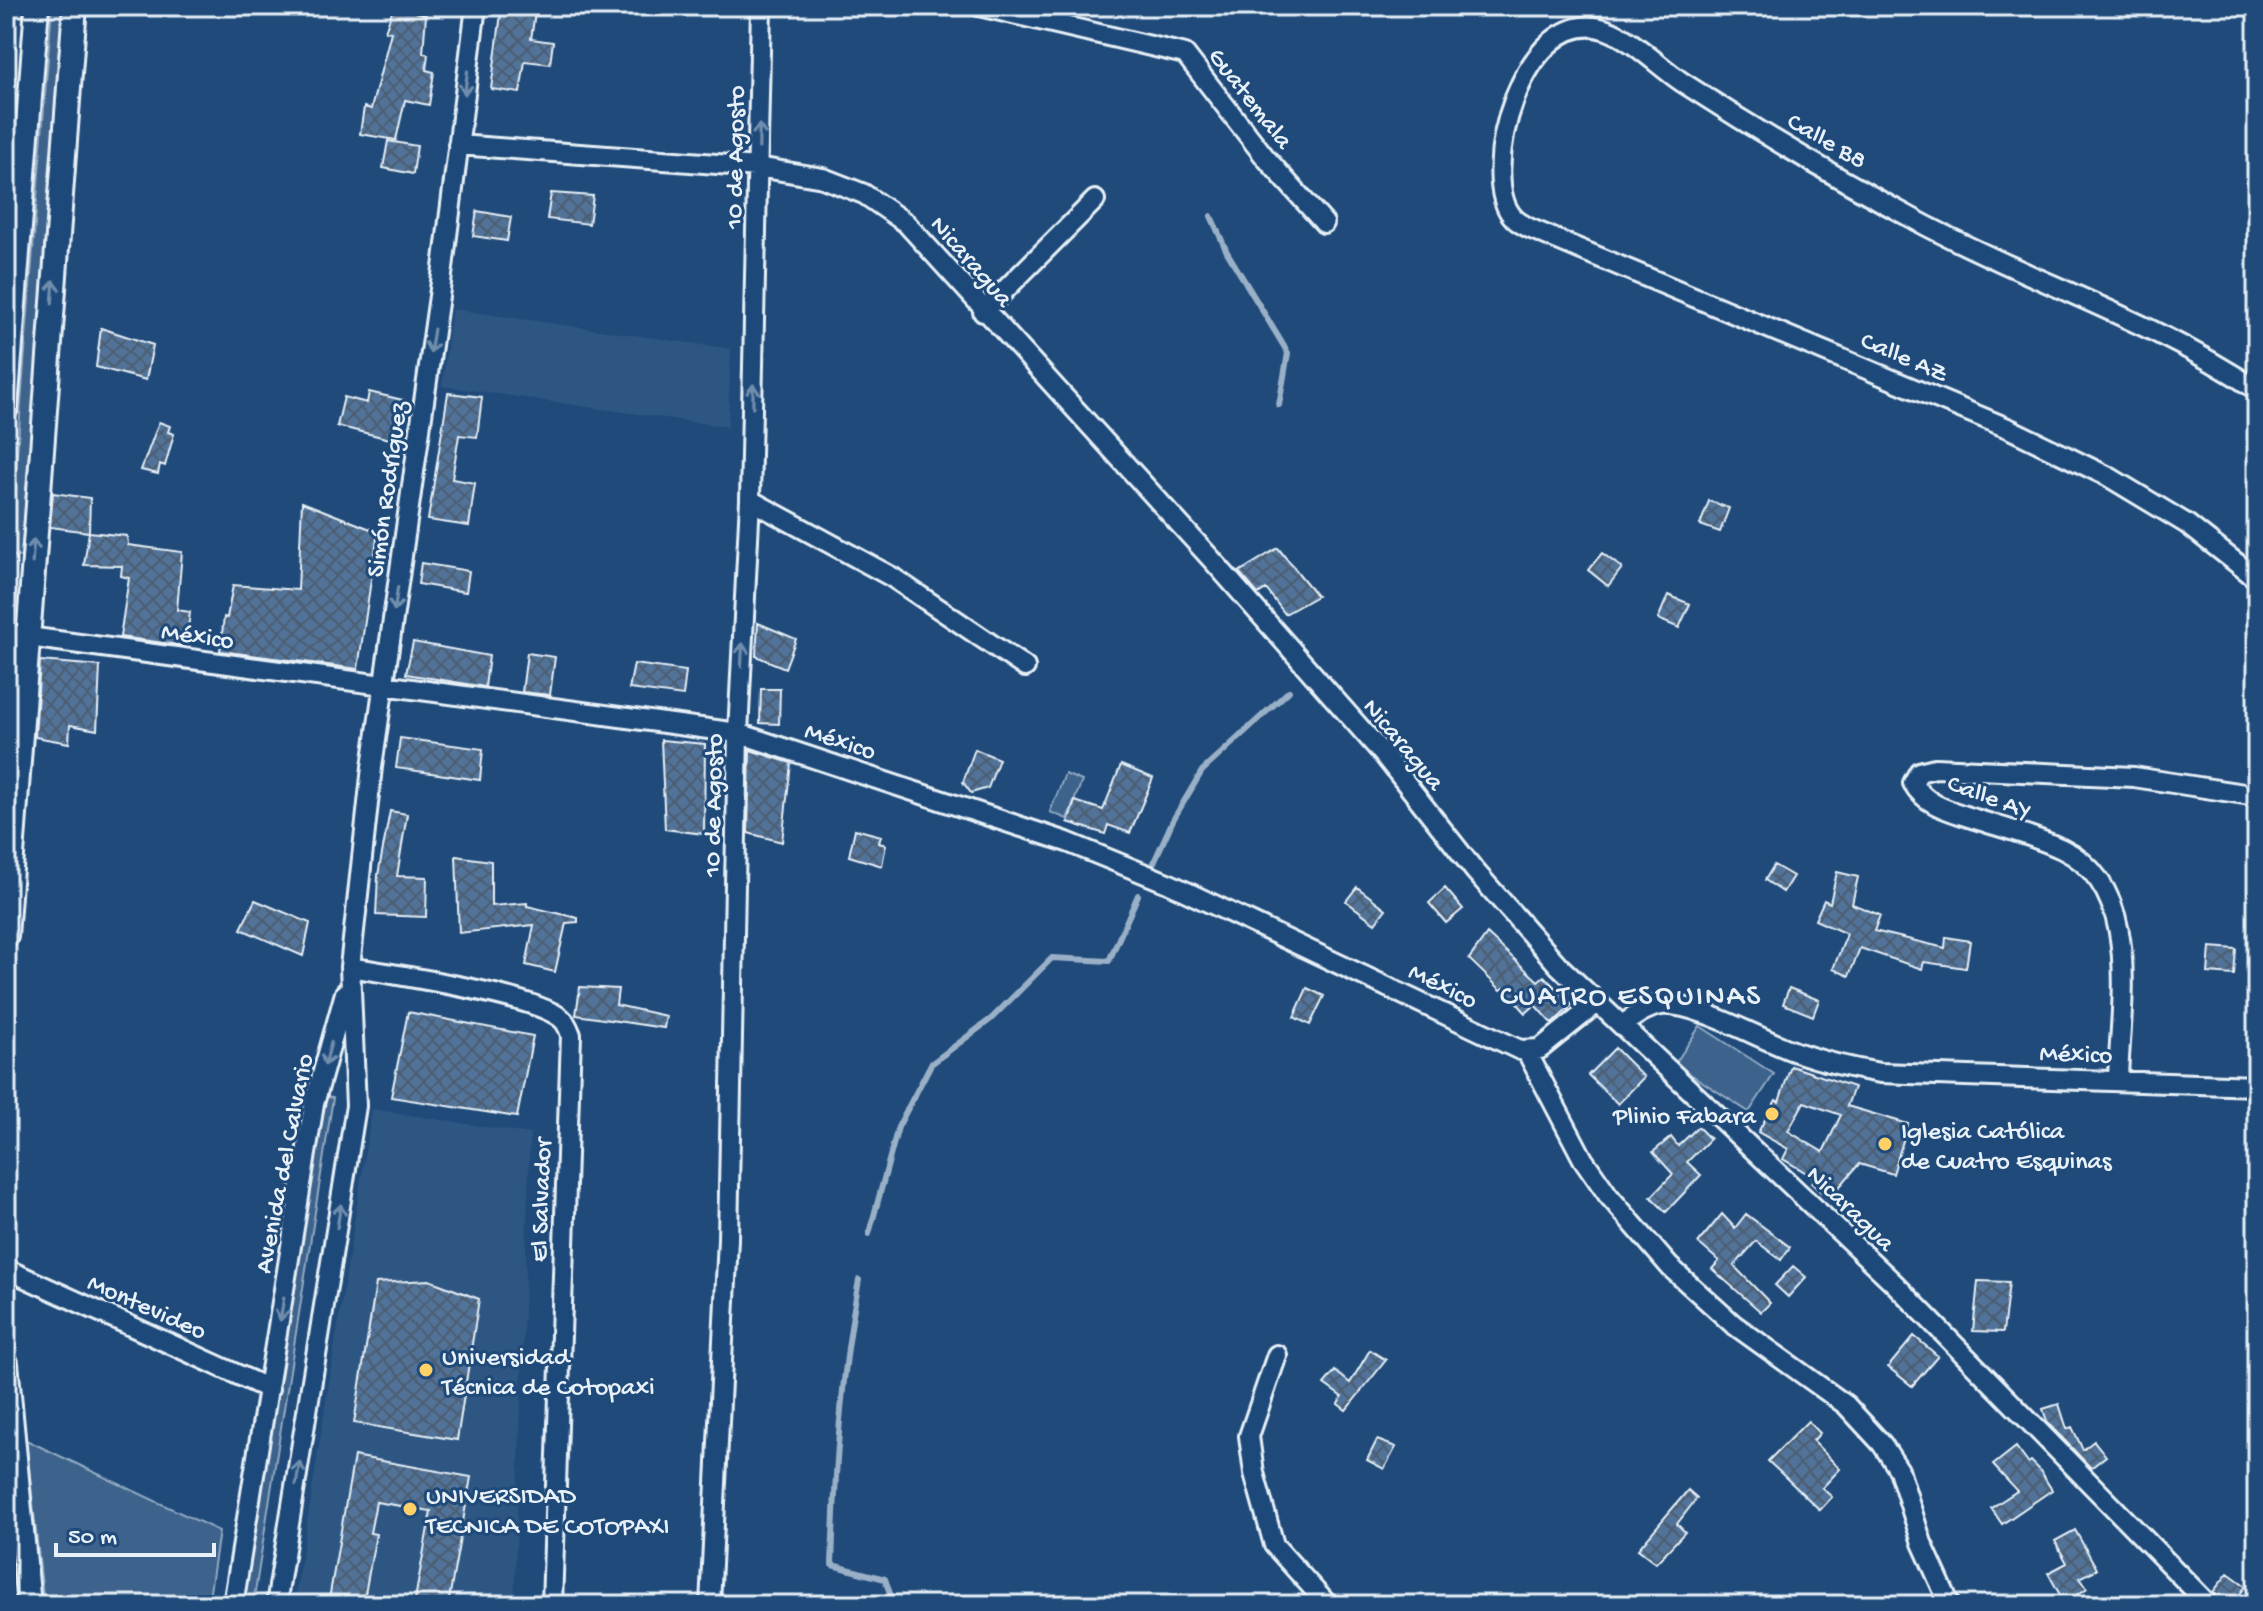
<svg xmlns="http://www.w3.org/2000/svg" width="2263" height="1611" font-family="'Gochi Hand',sans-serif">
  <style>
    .built { fill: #2e5683 }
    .park { fill: #3c628c; stroke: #92aac2; stroke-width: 2 }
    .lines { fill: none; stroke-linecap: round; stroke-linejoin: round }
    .stream { stroke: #9ab0c7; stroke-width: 6 }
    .building { fill: url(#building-cross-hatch); stroke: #e8f1f8; stroke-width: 2; fill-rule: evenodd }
    .minor-casing { stroke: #e8f1f8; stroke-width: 24 }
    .tertiary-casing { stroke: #e8f1f8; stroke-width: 28 }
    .minor { stroke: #1f4a7a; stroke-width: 18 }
    .tertiary { stroke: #1f4a7a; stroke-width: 22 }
    .oneway { stroke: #6f8dac }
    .poi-dot { fill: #ffd166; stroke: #1f4a7a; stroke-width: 3 }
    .labels { text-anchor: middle; stroke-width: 6; stroke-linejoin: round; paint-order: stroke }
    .street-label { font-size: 26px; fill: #e8f1f8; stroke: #1f4a7a }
    .poi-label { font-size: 26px; fill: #e8f1f8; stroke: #1f4a7a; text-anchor: start }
    .quarter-label { font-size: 30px; letter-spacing: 2px; fill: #e8f1f8; stroke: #1f4a7a }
  </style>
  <defs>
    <pattern id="building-cross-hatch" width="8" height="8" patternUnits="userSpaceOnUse" patternTransform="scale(2)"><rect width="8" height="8" fill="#517399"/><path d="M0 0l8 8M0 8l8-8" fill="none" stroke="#4c5e72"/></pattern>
  </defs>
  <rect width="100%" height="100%" fill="#1f4a7a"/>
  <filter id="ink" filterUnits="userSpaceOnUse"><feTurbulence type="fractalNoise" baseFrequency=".0125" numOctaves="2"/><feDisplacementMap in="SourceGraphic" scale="16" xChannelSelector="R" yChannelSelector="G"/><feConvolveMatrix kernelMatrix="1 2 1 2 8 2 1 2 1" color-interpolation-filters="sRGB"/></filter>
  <g filter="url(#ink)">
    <path class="built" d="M452 309 731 349 728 427 442 386Z
      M372 1109 530 1134 514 1605H294Z"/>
    <path class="park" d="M52 6H65L21 557 9 556Z
      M1065 774 1082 781 1067 819 1050 812Z
      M1700 1026 1774 1074 1749 1112 1675 1064Z
      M321 1096 333 1098 253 1605H240Z
      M26 1440 219 1531 208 1605H44Z"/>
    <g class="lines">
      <path class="stream" d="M1211 216 1227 252 1288 353 1279 405
        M1154 862 1173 820 1202 771 1289 691
        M869 1234 898 1127 931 1064 991 1019 1052 958 1109 961 1138 895
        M859 1280C841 1374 835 1469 832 1565L885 1579 894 1605"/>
    </g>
    <path class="building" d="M394 6 426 15 423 53 428 54 426 70 434 72 429 105 405 100 396 140 360 134 364 107 371 109 391 32 385 31Z
      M502 6H536L531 39 553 42 550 64 525 61 520 93 491 89Z
      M388 141 417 146 413 174 383 168Z
      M551 193 593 196 589 224 547 219Z
      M477 211 511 217 507 241 473 236Z
      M101 328 153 345 146 380 96 367Z
      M369 392 407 401 398 441 337 426 344 397 367 403Z
      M448 393 482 397 477 437 459 435 452 479 475 483 469 526 428 520Z
      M159 422 170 426 168 432 174 434 165 466 160 464 158 474 141 470Z
      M53 493 90 498 89 532 50 527Z
      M1709 501 1729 508 1720 532 1700 525Z
      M302 502 378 532 358 669 220 651 224 617 227 618 233 585 298 590Z
      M89 532 127 536 128 545 182 552 177 610 190 612 186 646 120 637 129 578 121 576 122 566 84 565Z
      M1278 548 1317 596 1285 614 1266 589 1258 594 1239 572Z
      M1602 553 1622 568 1608 586 1588 570Z
      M421 563 469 571 466 592 418 584Z
      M1668 595 1690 604 1679 628 1658 619Z
      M758 623 796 639 785 668 756 656Z
      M413 642 489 656 485 687 406 674Z
      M527 653 555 657 550 695 522 692Z
      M40 661 100 666 97 730 70 725 69 743 35 737Z
      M634 664 686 671 683 696 629 689Z
      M761 689H780L779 724 760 723Z
      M400 738 483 749 480 780 396 768Z
      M661 740 705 744 704 834 665 829Z
      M975 749 999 759 988 788 971 793 963 782Z
      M750 750 791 763 782 842 748 833Z
      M1121 765 1153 778 1130 833 1108 825 1105 834 1068 822 1075 801 1103 810Z
      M390 811 407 814 397 876 427 877 426 917 376 915 378 875Z
      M855 829 881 836 879 843 886 845 882 866 849 856Z
      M456 856 491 861V906L527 903V906L578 918V922L566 923 555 972 526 965 534 925 459 933Z
      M1774 865 1793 876 1783 892 1765 880Z
      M1837 872 1858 877 1852 904 1880 915 1874 931 1945 948 1946 937 1970 941 1966 968 1924 962 1922 969 1860 948 1849 976 1833 969 1847 934 1815 920 1824 900 1830 903Z
      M1357 887 1386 909 1375 923 1346 901Z
      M1445 888 1463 909 1446 923 1429 903Z
      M255 900 310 923 303 956 241 929Z
      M1487 934 1538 981 1544 976 1572 1005 1552 1024 1535 1005 1526 1013 1504 988 1501 990 1469 959Z
      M2210 947 2236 949 2234 975 2208 973Z
      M580 987 618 989 616 1005 666 1016 664 1028 576 1015Z
      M1307 988 1324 996 1310 1025 1294 1017Z
      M1789 988 1819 1000 1813 1016 1783 1004Z
      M408 1012 533 1036 517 1117 391 1097Z
      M1615 1048 1644 1077 1618 1104 1588 1075Z
      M1791 1066 1854 1087 1847 1106 1908 1124 1893 1174 1859 1164 1829 1199 1811 1183 1815 1178 1783 1159 1788 1149 1758 1132 1776 1100 1779 1102ZM1804 1102 1841 1115 1823 1152 1788 1131Z
      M1698 1127 1710 1139 1687 1162 1701 1175 1666 1212 1651 1197 1673 1174 1653 1152 1671 1137 1678 1146Z
      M1722 1214 1735 1228 1746 1214 1790 1247 1781 1260 1756 1241 1734 1266 1770 1303 1761 1312 1712 1269 1719 1261 1698 1243Z
      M1793 1266 1806 1277 1788 1297 1775 1285Z
      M429 1280 479 1299 457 1440 354 1423 376 1283Z
      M1978 1281 2009 1282 2003 1332 1973 1331Z
      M1914 1336 1938 1356 1912 1386 1888 1367Z
      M1370 1350 1386 1360 1346 1410 1338 1404 1342 1397 1324 1384 1335 1371 1350 1383Z
      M2059 1404 2067 1429 2072 1427 2083 1450 2094 1441 2106 1456 2091 1468 2047 1422 2043 1409Z
      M1808 1421 1820 1433 1813 1441 1840 1469 1822 1488 1832 1497 1820 1510 1768 1461Z
      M1377 1440 1396 1447 1384 1469 1367 1460Z
      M2016 1447 2028 1463 2031 1461 2039 1469 2052 1490 2002 1524 1991 1508 2017 1491 1993 1465Z
      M354 1456 471 1477 448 1605H414L431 1511 376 1502 370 1533 376 1534 363 1605H328Z
      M1688 1490 1697 1498 1677 1524 1685 1532 1656 1563 1638 1549Z
      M2075 1530 2097 1569 2080 1578 2087 1588 2065 1604 2048 1573 2067 1563 2055 1541Z
      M2228 1573 2246 1586 2232 1605H2224L2213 1592Z"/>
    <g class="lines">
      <defs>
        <path id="minor" d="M979 6 1185 54 1265 157 1324 223
          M458 145 758 167 823 178 864 194 906 223 1214 562 1383 754 1475 871 1559 966 1894 1283 2209 1605
          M983 312 1095 200
          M2257 390C2153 320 2032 282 1921 223 1840 180 1759 132 1682 82 1658 66 1634 40 1607 30 1524 0 1475 179 1514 218 1517 222 1524 225 1529 228L2010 429 2109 477 2187 524 2257 579
          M750 500 892 577 1025 667
          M6 634 738 733 1067 842 1170 884 1520 1050 1540 1049 1596 1004
          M350 967C391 974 535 995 562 1019 567 1023 569 1030 571 1035L552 1605
          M1622 1025C1634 1017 1646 1007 1661 1005 1696 1002 1761 1040 1796 1052 1824 1062 1851 1068 1880 1073L2257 1086
          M1527 1052 1583 1159 1608 1195 1670 1267 1733 1324 1846 1405 1882 1444 1899 1470 1922 1543 1950 1605
          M2118 1079C2120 1006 2144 888 2062 849 2035 836 2003 828 1975 819 1951 811 1926 806 1913 783L1919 772 1935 768 2134 777 2257 796
          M6 1269 269 1389
          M1277 1355 1249 1436 1254 1473 1274 1545 1328 1605
          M233 1605 314 1104 345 993
          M276 1605 356 1106 350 967 372 767 443 268 476 6
          M710 1605 728 1239 738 733 750 500 761 6"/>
        <path id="tertiary" d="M6 408 37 6
          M6 936 75 6
          M6 1363 29 1605"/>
      </defs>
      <use href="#minor" class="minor-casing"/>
      <use href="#tertiary" class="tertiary-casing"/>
      <use href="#minor" class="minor"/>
      <use href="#tertiary" class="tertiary"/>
    </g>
    <defs><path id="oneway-shaft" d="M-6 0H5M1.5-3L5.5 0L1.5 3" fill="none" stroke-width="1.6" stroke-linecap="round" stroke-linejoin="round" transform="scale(2)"/></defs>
    <g class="oneway">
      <use href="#oneway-shaft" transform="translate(466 83) rotate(97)"/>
      <use href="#oneway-shaft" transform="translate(759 136) rotate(-89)"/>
      <use href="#oneway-shaft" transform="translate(53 292) rotate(-86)"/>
      <use href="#oneway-shaft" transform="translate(432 341) rotate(99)"/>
      <use href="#oneway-shaft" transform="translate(753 396) rotate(-89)"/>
      <use href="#oneway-shaft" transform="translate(33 551) rotate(-86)"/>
      <use href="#oneway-shaft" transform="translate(396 599) rotate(98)"/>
      <use href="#oneway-shaft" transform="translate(742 655) rotate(-87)"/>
      <use href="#oneway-shaft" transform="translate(328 1054) rotate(105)"/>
      <use href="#oneway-shaft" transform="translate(339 1216) rotate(-81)"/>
      <use href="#oneway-shaft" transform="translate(282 1309) rotate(99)"/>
      <use href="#oneway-shaft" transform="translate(298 1473) rotate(-81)"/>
    </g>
  </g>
  <g class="poi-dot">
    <circle cx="1772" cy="1114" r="8"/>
    <circle cx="1885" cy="1144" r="8"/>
    <circle cx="426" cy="1370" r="8"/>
    <circle cx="410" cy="1509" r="8"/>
  </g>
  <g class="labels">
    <g class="street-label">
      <text transform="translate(1252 97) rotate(52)" y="9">Guatemala</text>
      <text transform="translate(1828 139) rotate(30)" y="9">Calle B8</text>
      <text transform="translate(733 157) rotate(-89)" y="9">10 de Agosto</text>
      <text transform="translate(973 260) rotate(49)" y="9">Nicaragua</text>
      <text transform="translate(1905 355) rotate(23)" y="9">Calle AZ</text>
      <text transform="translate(385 489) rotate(-82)" y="9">Simón Rodríguez</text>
      <text transform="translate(198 634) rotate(8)" y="9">México</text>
      <text transform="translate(841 739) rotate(18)" y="9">México</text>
      <text transform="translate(1405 743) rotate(50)" y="9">Nicaragua</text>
      <text transform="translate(1990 795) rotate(20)" y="9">Calle AY</text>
      <text transform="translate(711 805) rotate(-89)" y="9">10 de Agosto</text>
      <text transform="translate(1444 984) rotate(26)" y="9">México</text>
      <text transform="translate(2076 1052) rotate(2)" y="9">México</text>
      <text transform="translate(282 1163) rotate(-79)" y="9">Avenida del Calvario</text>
      <text transform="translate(539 1200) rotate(-88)" y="9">El Salvador</text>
      <text transform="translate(1852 1207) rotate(44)" y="9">Nicaragua</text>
      <text transform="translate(148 1305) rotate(24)" y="9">Montevideo</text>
    </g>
    <g class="poi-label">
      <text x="1756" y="1123" text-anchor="end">Plinio Fabara</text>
      <text x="1901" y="1138">Iglesia Católica<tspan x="1901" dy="30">de Cuatro Esquinas</tspan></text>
      <text x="442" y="1364">Universidad<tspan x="442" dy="30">Técnica de Cotopaxi</tspan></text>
      <text x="426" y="1503">UNIVERSIDAD<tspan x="426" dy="30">TECNICA DE COTOPAXI</tspan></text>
    </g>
    <g class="quarter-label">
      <text x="1631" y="1004">CUATRO ESQUINAS</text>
    </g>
  </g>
  <rect width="2263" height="1611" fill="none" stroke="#1f4a7a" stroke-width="32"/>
  <rect x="16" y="16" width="2231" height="1579" fill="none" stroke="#e8f1f8" stroke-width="3" filter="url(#ink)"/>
  <path d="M56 1543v12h158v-12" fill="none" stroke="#e8f1f8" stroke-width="4"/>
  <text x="68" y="1543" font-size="24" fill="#e8f1f8" stroke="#1f4a7a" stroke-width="6" paint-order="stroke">50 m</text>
</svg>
